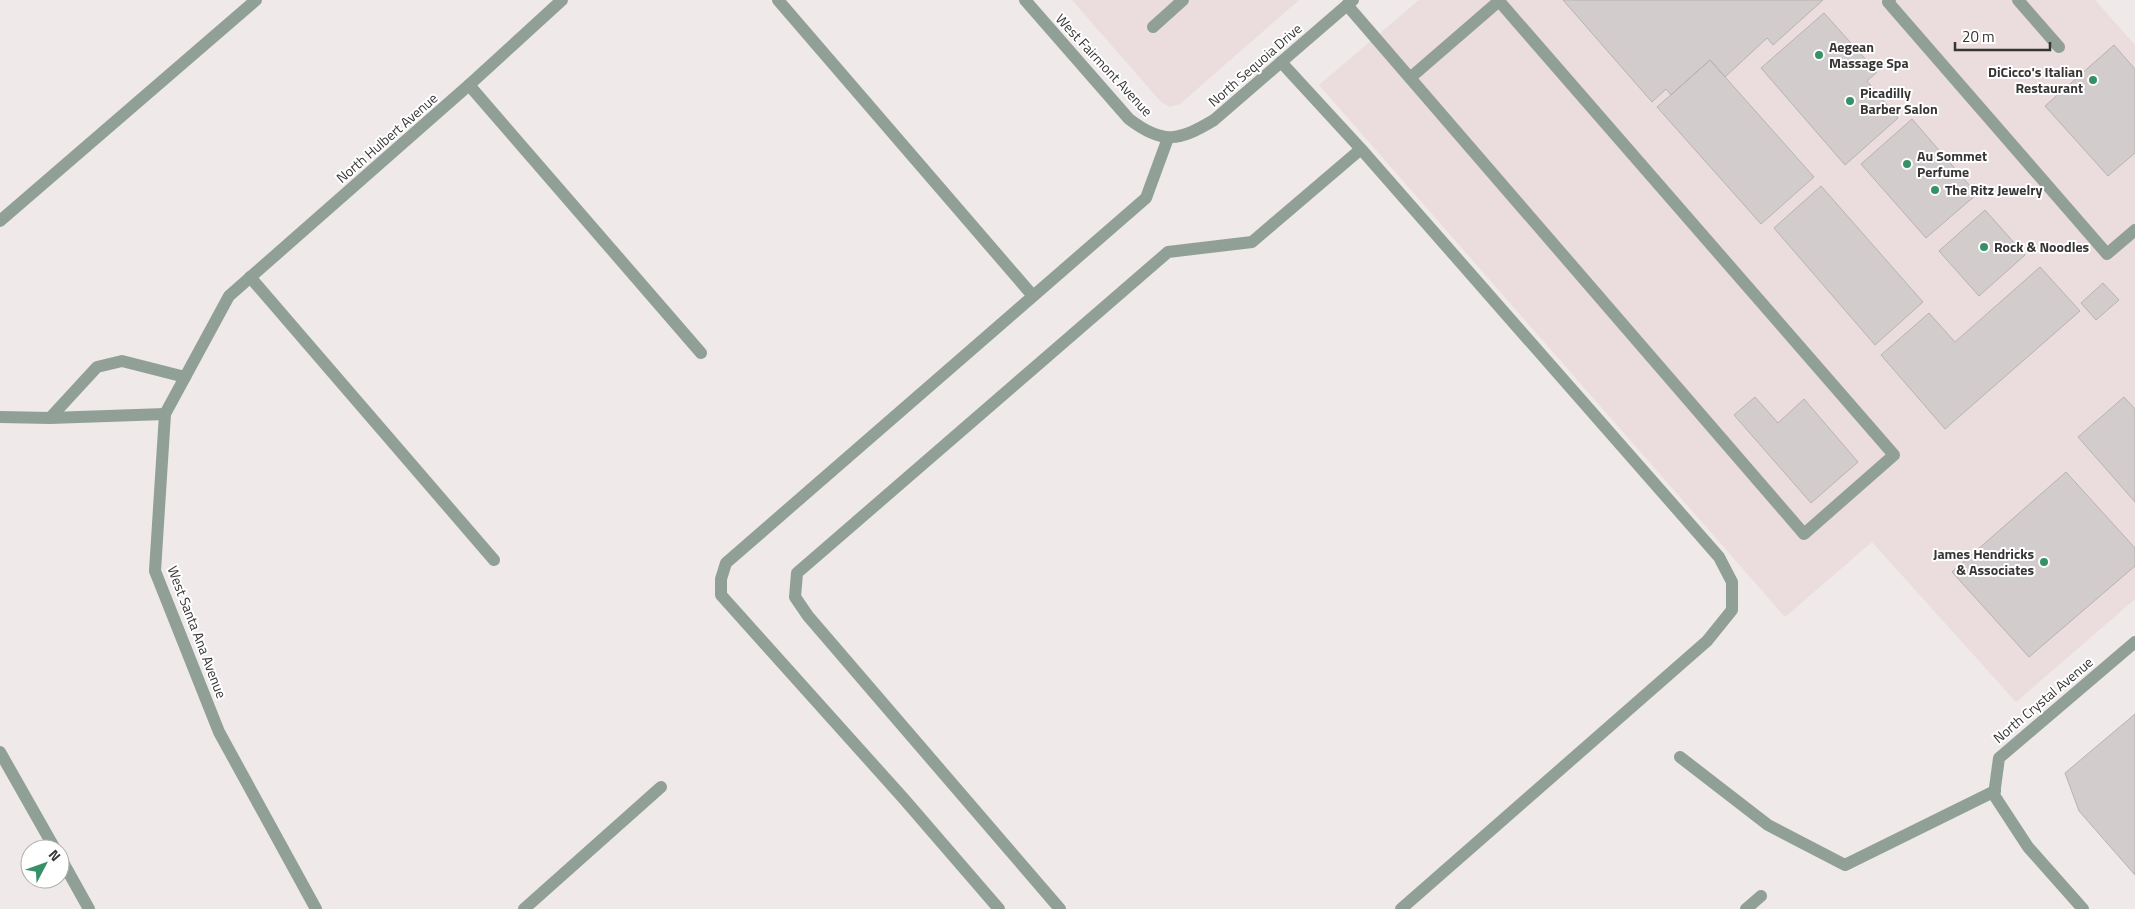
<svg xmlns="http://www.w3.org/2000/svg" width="2135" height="909" font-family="'Titillium Web',sans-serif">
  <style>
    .built { fill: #ebdcdd }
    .building { fill: #d2cccc; stroke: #b8b2b3 }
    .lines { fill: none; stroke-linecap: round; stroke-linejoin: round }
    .lane { stroke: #90a097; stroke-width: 12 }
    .street { stroke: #90a097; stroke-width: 12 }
    .poi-dot { fill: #379167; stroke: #fff; stroke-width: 2 }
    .labels { text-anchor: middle; stroke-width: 4; stroke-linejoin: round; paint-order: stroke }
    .poi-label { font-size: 14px; font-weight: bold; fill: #373535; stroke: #fff; text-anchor: start }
    .street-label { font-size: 14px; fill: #373535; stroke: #fff }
  </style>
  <rect width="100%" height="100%" fill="#efe9e9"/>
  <path class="built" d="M1072 0H1299L1180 104 1170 107 1161 102Z
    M1419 0H2095L2135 45V599L2016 702 1872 542 1785 617 1319 85Z"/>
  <path class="building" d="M1563 0H1823L1773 45 1767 38 1725 77 1710 60 1671 95 1666 89 1652 102Z
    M1824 13 1877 72 1867 81 1898 118 1845 165 1761 68Z
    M2114 45 2135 69V153L2108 176 2045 106Z
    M1710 60 1814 177 1761 224 1657 107Z
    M1912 119 1977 194 1926 238 1861 164Z
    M1821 186 1923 302 1875 345 1774 228Z
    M1985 210 2025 255 1979 296 1939 251Z
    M2040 267 2080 311 1945 429 1881 355 1929 313 1955 342Z
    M2103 283 2119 300 2096 320 2081 303Z
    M1755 397 1778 423 1804 399 1858 462 1811 503 1734 415Z
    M2124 397 2135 409V502L2078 437Z
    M2066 472 2135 548V566L2029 657 1952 572Z
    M2135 714V875L2079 811 2065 773Z"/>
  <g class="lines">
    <path class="lane" d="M778 0 1033 296
      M1890 0 1888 2 2107 254 2135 230
      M2018 0 2059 47
      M1347 5 1804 534 1894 455 1499 1 1410 78
      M1153 27 1183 0
      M1281 62 1361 149 1719 557 1732 582V610L1707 641 1401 909
      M469 85 701 353
      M250 277 494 560
      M0 417 50 418 165 414
      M50 418 97 367 122 361 185 377
      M1680 757 1768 825 1845 865 1995 791
      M524 909 661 787
      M999 909 904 799 721 595V579L726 563 1146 198 1168 138
      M1060 909 808 616 795 597 797 573 1168 252 1252 242 1361 149"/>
    <path class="street" d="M1025 0 1129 119C1163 145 1179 141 1214 120L1353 0
      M0 221 256 0
      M0 752 55 849
      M60 857 89 909
      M316 909 219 732 155 571 165 414 229 296 469 85 562 0
      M1746 909 1761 896
      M2083 909 2028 847 1994 795 1999 758 2135 642"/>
  </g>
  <g class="poi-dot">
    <circle cx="1819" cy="55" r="5"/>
    <circle cx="2093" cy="80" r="5"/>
    <circle cx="1850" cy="101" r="5"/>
    <circle cx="1907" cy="164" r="5"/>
    <circle cx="1935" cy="190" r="5"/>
    <circle cx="1984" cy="247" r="5"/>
    <circle cx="2044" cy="562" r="5"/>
  </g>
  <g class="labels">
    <g class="poi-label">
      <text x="1829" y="52">Aegean<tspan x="1829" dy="16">Massage Spa</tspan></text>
      <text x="2083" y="77" text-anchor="end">DiCicco's Italian<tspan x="2083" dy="16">Restaurant</tspan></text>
      <text x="1860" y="98">Picadilly<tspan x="1860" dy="16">Barber Salon</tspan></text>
      <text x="1917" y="161">Au Sommet<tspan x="1917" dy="16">Perfume</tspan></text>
      <text x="1945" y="195">The Ritz Jewelry</text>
      <text x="1994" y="252">Rock &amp; Noodles</text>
      <text x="2034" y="559" text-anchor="end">James Hendricks<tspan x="2034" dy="16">&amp; Associates</tspan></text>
    </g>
    <g class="street-label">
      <text transform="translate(1104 65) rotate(47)" y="5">West Fairmont Avenue</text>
      <text transform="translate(1255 65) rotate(-41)" y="5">North Sequoia Drive</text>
      <text transform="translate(387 138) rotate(-41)" y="5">North Hulbert Avenue</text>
      <text transform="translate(197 632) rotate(69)" y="5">West Santa Ana Avenue</text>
      <text transform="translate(2043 700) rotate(-40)" y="5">North Crystal Avenue</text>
    </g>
  </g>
  <g transform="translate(45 864) rotate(49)"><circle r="24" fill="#ffffff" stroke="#afaeae"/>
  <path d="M0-4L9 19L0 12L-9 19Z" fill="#379167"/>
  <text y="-8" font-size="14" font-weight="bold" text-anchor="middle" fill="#373535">N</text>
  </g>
  <path d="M1955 42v8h95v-8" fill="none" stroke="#373535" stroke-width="2.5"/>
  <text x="1962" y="42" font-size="15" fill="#373535" stroke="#ffffff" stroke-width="4" paint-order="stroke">20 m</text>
</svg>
